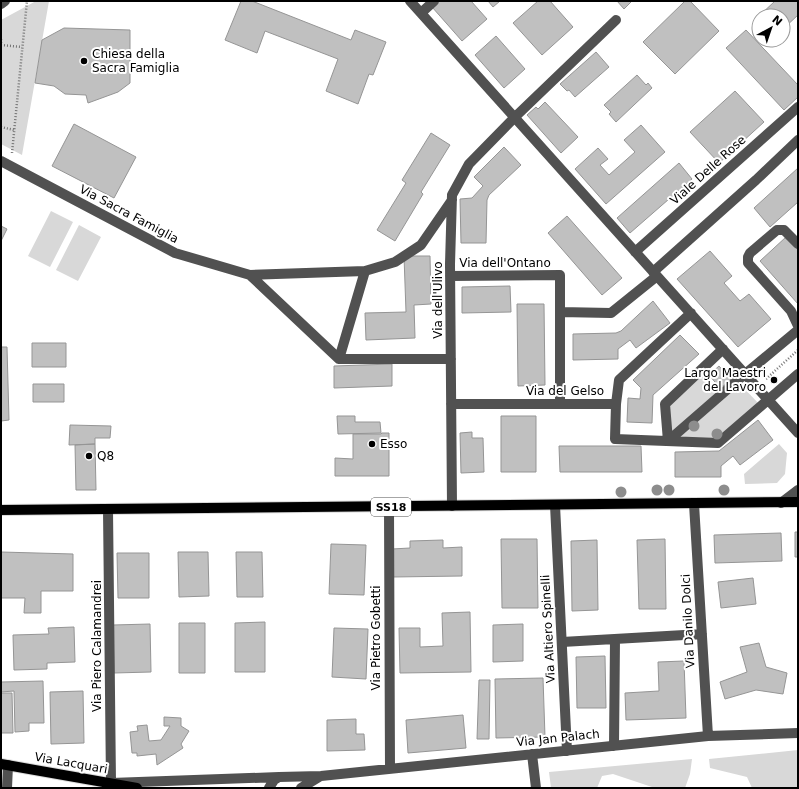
<svg xmlns="http://www.w3.org/2000/svg" width="799" height="789" font-family="'DejaVu Sans',sans-serif">
  <style>
    .green { fill: #d8d8d8 }
    .building { fill: #c0c0c0; stroke: #959595 }
    .lines { fill: none; stroke-linecap: round; stroke-linejoin: round }
    .major-casing { stroke: #dbdbdb; stroke-width: 12 }
    .path { stroke: #737373; stroke-width: 2.5; stroke-dasharray: 1 2; stroke-linecap: butt }
    .minor { stroke: #515151; stroke-width: 10 }
    .major { stroke: #000; stroke-width: 10 }
    .tree { fill: #8d8d8d }
    .poi-dot { fill: #000; stroke: #fff; stroke-width: 1.5 }
    .labels { text-anchor: middle; stroke-width: 4; stroke-linejoin: round; paint-order: stroke }
    .shield { fill: #fff; stroke: #4c4c4c; stroke-width: 1 }
    .shield-label { font-size: 11px; font-weight: bold; fill: #000 }
    .poi-label { font-size: 12px; fill: #000; stroke: #fff; text-anchor: start }
    .street-label { font-size: 12px; fill: #000; stroke: #fff }
  </style>
  <rect width="100%" height="100%" fill="#fff"/>
  <path class="green" d="M36 1H49L22 155 1 144V20Z
    M51 211 73 222 50 267 28 256Z
    M79 225 101 237 78 281 56 270Z
    M699 371 721 395 737 381 761 406 718 443 668 441 665 404Z
    M779 444 787 453 785 474 777 483 745 484 744 474Z
    M798 750V788H752L747 777 710 768 709 759Z
    M692 759 690 774 685 788H655L613 774 602 776 597 788H551L549 772Z"/>
  <path class="building" d="M241 1H252L351 40 355 30 386 42 373 75 369 74 358 104 326 91 338 59 265 31 257 53 225 40Z
    M439 1H471L487 19 462 41 432 7Z
    M488 1H500L493 7Z
    M538 1H550L573 27 542 55 513 23Z
    M617 1H632L624 9Z
    M685 1H690L719 31 675 74 643 42Z
    M775 1H796L798 3V15L783 29V16H759Z
    M64 28 130 30V83L118 92 88 103 86 95 65 94 54 86 35 83 42 40Z
    M746 30 798 85V97L784 110 726 48Z
    M496 36 525 69 504 88 475 55Z
    M596 52 609 67 575 97 569 90 567 91 560 84Z
    M637 75 646 85 648 83 652 88 616 122 609 114 611 112 604 105Z
    M735 91 764 122 719 163 690 132Z
    M545 102 578 137 561 153 527 115 536 107 538 109Z
    M74 124 136 157 114 198 52 166Z
    M641 125 665 152 606 204 575 169 598 148 608 159 600 165 609 175 635 152 624 140Z
    M431 133 450 145 421 192 423 194 395 241 377 230 406 183 402 180Z
    M504 147 521 165 489 195 487 200 486 243H461L460 199 472 198 483 186 474 177Z
    M679 163 692 179 630 233 617 218Z
    M798 168V202L770 227 754 208Z
    M567 216 622 278 602 295 548 233Z
    M1 226 7 229 1 241Z
    M786 237 798 250V304L760 261Z
    M710 251 732 276 724 283 740 301 749 294 771 319 738 347 677 279Z
    M404 256H430L431 304 414 305 415 338 366 340 365 313 406 312Z
    M510 286 511 312 462 313V287Z
    M653 301 670 323 636 348 630 340 618 349V359L573 360V334L616 333 621 331Z
    M517 304H544L545 385 518 386Z
    M680 335 699 354 653 395 652 423 627 422 628 398 640 399 641 388 633 380Z
    M32 343H66V367H32Z
    M1 347H7L9 420 1 421Z
    M392 364V386L334 388V366Z
    M719 366 731 380 720 388 709 375Z
    M33 384H64V402H33Z
    M337 416H355V422H380L381 433 338 434Z
    M501 416H536V472H501Z
    M758 420 773 440 740 465 733 456 721 466V477H675V452L719 451Z
    M70 425 111 426 110 438H95V444L69 445Z
    M472 432V438H483L484 472 461 473 460 433Z
    M382 433H389V476H335V458L353 459V434H381Z
    M95 444 96 490H76L75 445Z
    M559 446H641L642 472H560Z
    M795 532H798V557H795Z
    M781 533 782 561 715 563 714 535Z
    M501 539H537L538 608H502Z
    M665 539 666 609H639L637 540Z
    M443 540V548L462 547V576L393 577 392 549 410 548V541Z
    M597 540 598 610 572 611 571 541Z
    M331 544 366 545 364 595 329 594Z
    M1 552 73 554V591H41V613H24L25 598H1Z
    M178 552H208L209 596 179 597Z
    M236 552H262L263 597H237Z
    M117 553H149V598H118Z
    M753 578 756 604 721 608 718 582Z
    M470 612 471 672 400 673 399 628H420V647L443 646 442 613Z
    M265 622V672H235V623Z
    M179 623H205V673H179Z
    M150 624 151 672 114 673 113 625Z
    M523 624V661L493 662V625Z
    M74 627 75 662 47 663V669L14 670 13 635 49 634 48 628Z
    M334 628 368 629 366 679 332 677Z
    M759 643 766 667 787 673 783 694 756 690 725 699 720 682 747 672 740 647Z
    M605 656 606 708H577L576 657Z
    M684 661 686 718 626 720 625 693 659 691 658 662Z
    M543 678 545 737 496 738 495 679Z
    M479 680H490L489 739H477Z
    M43 681 44 723H29V731L15 732 14 691 1 692V682Z
    M83 691 84 743 51 744 50 692Z
    M1 693H12L13 733H1Z
    M463 715 466 748 408 753 406 720Z
    M164 717 181 718V726L189 731 181 744 183 748 157 765 156 754 137 756V753H132L130 732 138 731 137 726 147 725 149 741 161 740 170 726H164Z
    M356 719V734H364L365 750 327 751V720Z"/>
  <g class="lines">
    <defs>
      <path id="major" d="M1 510 798 502
        M1 764 137 788"/>
    </defs>
    <use href="#major" class="major-casing"/>
    <path class="path" d="M1 39V44
      M1 45 22 47
      M1 127 14 130
      M12 153 27 1
      M766 379 798 350"/>
    <path class="minor" d="M410 1 798 433
      M1 4 5 1
      M421 13 434 1
      M1 161 175 253 250 275 365 271 339 359 250 275
      M798 244 784 230H777L750 253 748 257V263L791 311 798 326
      M635 252 798 107
      M365 271 395 262 421 245 452 200
      M653 272 756 180 798 140
      M450 276 560 275V404
      M560 312 611 313 657 276
      M339 359H451
      M451 404H616L615 439 718 443 798 374
      M616 404 619 380 691 313
      M668 441 745 374 798 330
      M668 441 665 404 723 349
      M781 503 798 490
      M694 504 708 736
      M555 505 567 751
      M452 506 450 264 452 195 469 164 515 117 616 20
      M389 507 390 769
      M108 510 111 783 279 777 321 776 708 736 798 733
      M562 642 702 634
      M614 746 615 639
      M532 754 536 788
      M7 788 8 765
      M269 788 274 780 279 777
      M301 788 319 777"/>
    <use href="#major" class="major"/>
  </g>
  <g class="tree">
    <circle cx="694" cy="426" r="5.5"/>
    <circle cx="717" cy="434" r="5.5"/>
    <circle cx="657" cy="490" r="5.5"/>
    <circle cx="669" cy="490" r="5.5"/>
    <circle cx="724" cy="490" r="5.5"/>
    <circle cx="621" cy="492" r="5.5"/>
  </g>
  <g class="poi-dot">
    <circle cx="84" cy="61" r="4"/>
    <circle cx="774" cy="380" r="4"/>
    <circle cx="372" cy="444" r="4"/>
    <circle cx="89" cy="456" r="4"/>
  </g>
  <g class="labels">
    <rect class="shield" x="371" y="498" width="40" height="18" rx="3"/>
    <g class="shield-label">
      <text x="391" y="511">SS18</text>
    </g>
    <g class="poi-label">
      <text x="92" y="58">Chiesa della<tspan x="92" dy="14">Sacra Famiglia</tspan></text>
      <text x="766" y="377" text-anchor="end">Largo Maestri<tspan x="766" dy="14">del Lavoro</tspan></text>
      <text x="380" y="448">Esso</text>
      <text x="97" y="460">Q8</text>
    </g>
    <g class="street-label">
      <text transform="translate(708 170) rotate(-42)" y="4">Viale Delle Rose</text>
      <text transform="translate(129 214) rotate(28)" y="4">Via Sacra Famiglia</text>
      <text x="505" y="267">Via dell'Ontano</text>
      <text transform="translate(438 300) rotate(-90)" y="4">Via dell'Ulivo</text>
      <text x="565" y="395">Via del Gelso</text>
      <text transform="translate(688 621) rotate(-93)" y="4">Via Danilo Dolci</text>
      <text transform="translate(548 629) rotate(-93)" y="4">Via Altiero Spinelli</text>
      <text transform="translate(376 638) rotate(-90)" y="4">Via Pietro Gobetti</text>
      <text transform="translate(97 646) rotate(-90)" y="4">Via Piero Calamandrei</text>
      <text transform="translate(558 738) rotate(-6)" y="4">Via Jan Palach</text>
      <text transform="translate(71 763) rotate(10)" y="4">Via Lacquari</text>
    </g>
  </g>
  <rect width="799" height="789" fill="none" stroke="#000000" stroke-width="4"/>
  <g transform="translate(771 28) rotate(40)"><circle r="19" fill="#ffffff" stroke="#999999"/>
  <path d="M0-3L7 15L0 10L-7 15Z" fill="#000000"/>
  <text y="-6" font-size="11" font-weight="bold" text-anchor="middle" fill="#000000">N</text>
  </g>
</svg>
